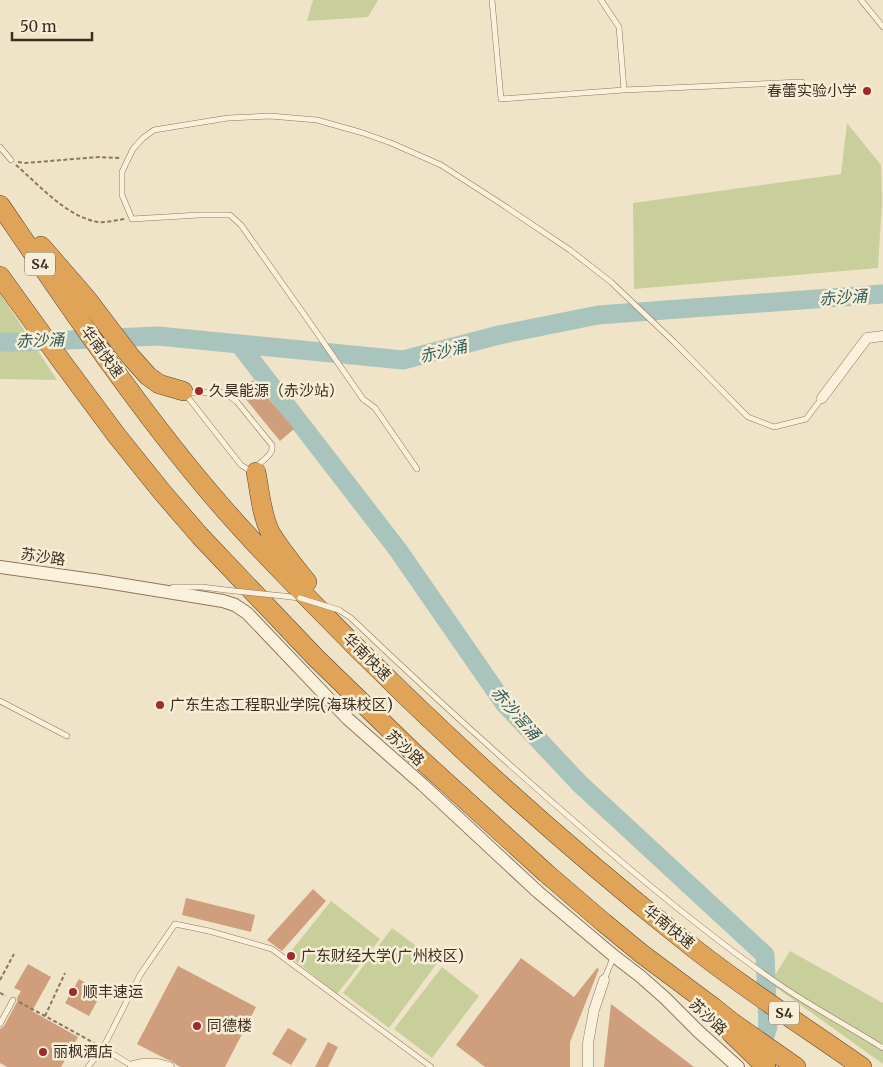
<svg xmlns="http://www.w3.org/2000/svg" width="883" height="1067" font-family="Merriweather,'Noto Sans SC',serif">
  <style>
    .green { fill: #c9cf9b }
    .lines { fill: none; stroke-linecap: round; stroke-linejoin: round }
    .river { stroke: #a9c4bc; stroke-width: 19 }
    .building { fill: #cf9f7d }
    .service-casing { stroke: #8d765c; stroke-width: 6 }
    .minor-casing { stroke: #8d765c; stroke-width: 11 }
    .tertiary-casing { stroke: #8d765c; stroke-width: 14 }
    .motorway-casing { stroke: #5b4430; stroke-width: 20 }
    .path { stroke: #8d765c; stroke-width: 2; stroke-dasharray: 4 2.5; stroke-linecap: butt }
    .service { stroke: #faf1dc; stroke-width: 5 }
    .minor { stroke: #faf1dc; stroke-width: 10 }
    .tertiary { stroke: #faf1dc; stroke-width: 12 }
    .motorway { stroke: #e0a458; stroke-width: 19 }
    .service-bridge-casing { stroke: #8d765c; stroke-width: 6; stroke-linecap: butt }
    .service-bridge { stroke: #faf1dc; stroke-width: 5 }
    .poi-dot { fill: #9e2a2b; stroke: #f7eed8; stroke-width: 2 }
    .labels { text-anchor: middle; stroke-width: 5; stroke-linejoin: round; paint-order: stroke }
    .shield { fill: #f7eed8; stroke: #756857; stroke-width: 1 }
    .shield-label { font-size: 14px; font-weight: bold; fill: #3d2e20 }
    .poi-label { font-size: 15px; fill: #3d2e20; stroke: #f7eed8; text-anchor: start }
    .street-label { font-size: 15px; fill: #3d2e20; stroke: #f7eed8 }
    .water-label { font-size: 16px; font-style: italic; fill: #2f5d5a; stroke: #f7eed8 }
  </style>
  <rect width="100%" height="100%" fill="#f0e4c8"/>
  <path class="green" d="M313 0H378L368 17 307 21Z
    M847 123 881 165 882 201 878 268 634 289 633 203 841 174Z
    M0 293 57 380 0 379Z
    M331 901 380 939 337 994 288 955Z
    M392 928 438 962 389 1028 343 993Z
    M790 951 883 1003V1064L770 983Z
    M442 967 479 996 432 1058 394 1029Z"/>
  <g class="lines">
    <path class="river" d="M0 342H23L158 336 403 360 499 335 598 315 883 294
      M239 344 398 550 504 703 580 784 765 955 768 1027 757 1059"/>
  </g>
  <path class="building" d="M253 380 294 429 280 441 240 392Z
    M313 889 326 901 282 951 267 940Z
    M186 898 255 915 251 932 182 915Z
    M521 958 574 997 597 968 599 969 570 1042V1067H485L456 1045Z
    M28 964 51 977 32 1011 78 1037 61 1067H7L0 1063V1029L4 1026 17 1002V998L21 991 14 988Z
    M178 966 256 1007 225 1067H180L171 1061 164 1058 137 1044Z
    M79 979 102 992 89 1016 65 1003Z
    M611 1004 694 1067H604Z
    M288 1028 307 1039 291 1065 272 1054Z
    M328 1042 338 1047 328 1067H315Z"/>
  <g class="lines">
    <defs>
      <path id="service" d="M492 0 501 99 624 90 802 82
        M601 0 619 27 624 90
        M861 0 883 27
        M0 147 11 160
        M308 320 241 225 230 215H199L132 219 122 195V172L133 149 143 138 154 130 228 118 270 116 317 120 363 133 391 143 441 165 500 203 570 250 611 282 674 342 748 417 774 427 806 419 822 398
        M183 391 192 393 219 392 227 394 237 402 272 445C274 454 263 460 257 466L256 472 249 470 241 465Z
        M363 399 375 408 417 469
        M173 587H202L226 590
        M283 596 299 598
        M339 610 351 618C424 688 499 756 575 822 637 876 700 929 767 976 804 1003 845 1024 883 1048
        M0 701 67 736
        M604 980 613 958
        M0 1024 13 1000
        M103 1048 140 975 175 924 209 931 272 949 431 1067
        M88 1067 103 1048 134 1067"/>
      <path id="minor" d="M822 398 867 338 883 336
        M133 1066C146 1062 156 1063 169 1067
        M588 1067V1043L594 1010 604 980"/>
      <path id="tertiary" d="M0 567 100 581 223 601 235 605 247 613 348 719 423 785 538 892 614 956 640 976 665 998 699 1032 738 1067"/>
      <path id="motorway" d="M0 205C67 303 134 403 211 494 256 547 306 596 355 646 458 749 567 847 681 938 739 985 802 1025 862 1067
        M41 246 87 299 131 357 148 376 159 384 183 391
        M0 276 62 362 117 436 162 492 200 536 316 658 415 754 546 873 603 922 642 954 713 1007 733 1023 796 1067
        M256 472C260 492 261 513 270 532 279 548 295 567 307 582
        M731 1033 766 1067"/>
    </defs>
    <use href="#service" class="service-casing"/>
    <use href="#minor" class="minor-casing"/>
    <use href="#tertiary" class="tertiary-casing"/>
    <use href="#motorway" class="motorway-casing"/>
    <path class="path" d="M18 162 25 163 99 157 118 158 120 157
      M16 165C39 185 67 217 98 222 106 223 116 220 125 219
      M0 980 14 954
      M0 993 6 996
      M19 1002 45 1016 96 1044
      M45 1016 65 973"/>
    <use href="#service" class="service"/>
    <use href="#minor" class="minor"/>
    <use href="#tertiary" class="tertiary"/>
    <use href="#motorway" class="motorway"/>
    <defs>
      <path id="service-bridge" d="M308 320 363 399
        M226 590 283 596
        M300 598 339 610"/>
    </defs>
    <use href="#service-bridge" class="service-bridge-casing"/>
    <use href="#service-bridge" class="service-bridge"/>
  </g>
  <g class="poi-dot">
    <circle cx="867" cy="91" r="5"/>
    <circle cx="199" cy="391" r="5"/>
    <circle cx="160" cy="705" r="5"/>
    <circle cx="291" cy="956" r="5"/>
    <circle cx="73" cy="992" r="5"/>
    <circle cx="197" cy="1026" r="5"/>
    <circle cx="43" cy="1052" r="5"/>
  </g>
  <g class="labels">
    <g class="shield">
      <rect x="25" y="252.5" width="30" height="23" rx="4"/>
      <rect x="769" y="1001.5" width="30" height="23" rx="4"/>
    </g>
    <g class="shield-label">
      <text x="40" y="269">S4</text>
      <text x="784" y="1018">S4</text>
    </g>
    <g class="poi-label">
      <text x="857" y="96" text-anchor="end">春蕾实验小学</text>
      <text x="209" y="396">久昊能源（赤沙站）</text>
      <text x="170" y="710">广东生态工程职业学院(海珠校区)</text>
      <text x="301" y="961">广东财经大学(广州校区)</text>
      <text x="83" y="997">顺丰速运</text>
      <text x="207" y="1031">同德楼</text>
      <text x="53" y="1057">丽枫酒店</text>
    </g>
    <g class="street-label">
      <text transform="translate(102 352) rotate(54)" y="5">华南快速</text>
      <text transform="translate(43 557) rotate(8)" y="5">苏沙路</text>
      <text transform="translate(367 657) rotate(45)" y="5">华南快速</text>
      <text transform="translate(405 748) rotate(42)" y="5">苏沙路</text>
      <text transform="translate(669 927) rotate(39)" y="5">华南快速</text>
      <text transform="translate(708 1017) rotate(43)" y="5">苏沙路</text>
    </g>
    <g class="water-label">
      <text transform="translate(843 297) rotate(-4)" y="6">赤沙涌</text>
      <text transform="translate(40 340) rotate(-2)" y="6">赤沙涌</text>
      <text transform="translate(443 351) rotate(-13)" y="6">赤沙涌</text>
      <text transform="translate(516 713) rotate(49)" y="6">赤沙滘涌</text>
    </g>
  </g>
  <path d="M12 32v8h80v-8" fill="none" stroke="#3d2e20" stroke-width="2.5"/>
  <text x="20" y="32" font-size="15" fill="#3d2e20" stroke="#f7eed8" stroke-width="4" paint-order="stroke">50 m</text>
</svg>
